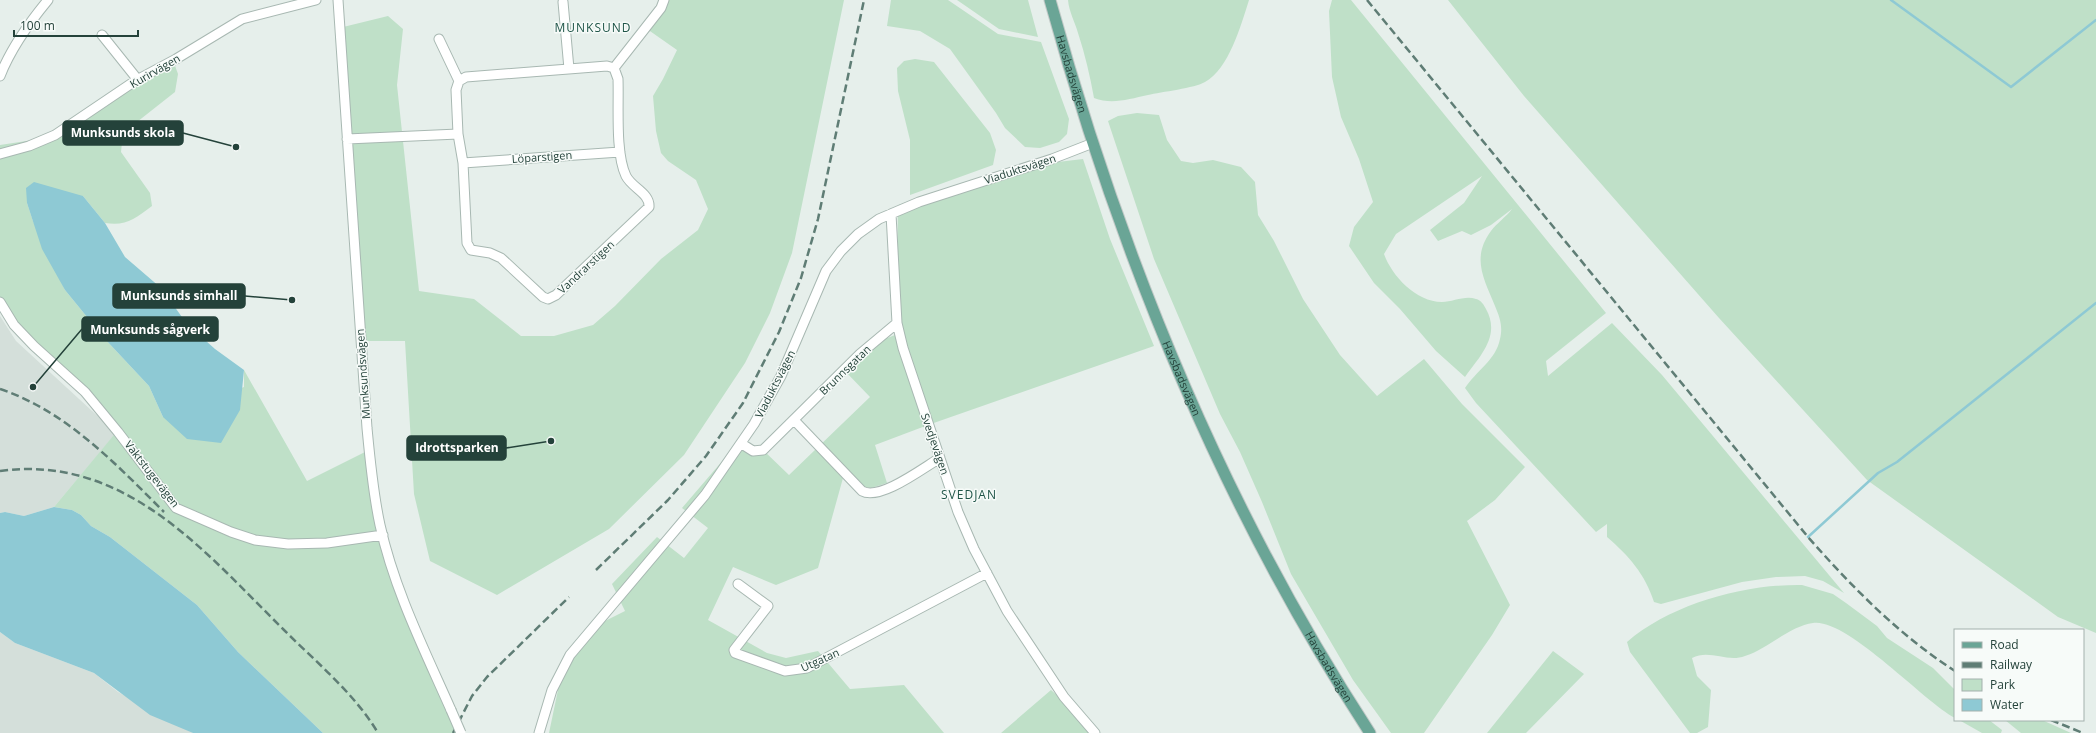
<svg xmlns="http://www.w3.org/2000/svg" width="2096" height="733" font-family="'Open Sans',sans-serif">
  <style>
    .built { fill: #d4dfda }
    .green { fill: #bfe0c8 }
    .water { fill: #8ec9d4 }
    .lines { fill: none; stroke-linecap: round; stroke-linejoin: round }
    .stream { stroke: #8ec9d4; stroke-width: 2.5 }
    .minor-casing { stroke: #a8b8b2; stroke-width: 11 }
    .major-casing { stroke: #c2cac8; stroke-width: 13 }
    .minor { stroke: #fff; stroke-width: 9 }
    .major { stroke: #6aa596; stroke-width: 11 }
    .rail { stroke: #5f7d75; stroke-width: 2.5; stroke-dasharray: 8 4; stroke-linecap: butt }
    .minor-bridge-casing { stroke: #a8b8b2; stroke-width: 11; stroke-linecap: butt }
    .minor-bridge { stroke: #fff; stroke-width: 9 }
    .labels { text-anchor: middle; stroke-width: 3; stroke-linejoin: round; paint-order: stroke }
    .street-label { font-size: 11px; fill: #24423a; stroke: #f7fbf9 }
    .neighbourhood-label { font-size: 12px; letter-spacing: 1px; fill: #1f5548; stroke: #f7fbf9 }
    .leader { fill: none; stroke: #24423a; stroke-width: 1.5 }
    .callout-dot { fill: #24423a; stroke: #f7fbf9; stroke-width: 1.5 }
    .callout { fill: #24423a; stroke: #24423a; stroke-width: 1.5 }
    .callout-label { font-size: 12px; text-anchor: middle; font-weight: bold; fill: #fff }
  </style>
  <rect width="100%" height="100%" fill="#e6efeb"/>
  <path class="built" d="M0 316 16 341 116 433 54 507 24 516 5 512 0 513Z
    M0 632 15 643 94 673 118 692 193 733H0Z"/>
  <path class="green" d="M659 0H844L792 253 770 313 745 363 684 455 609 529 497 595 430 561 414 494 405 341H367L356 321 335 29 388 16 403 29 397 85 419 291 474 299 521 336H554L593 325 615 306 661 259 698 230 708 209 696 180 668 161 661 153 656 131 653 96 663 79 677 50 647 29 654 18Z
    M891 0H948L998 34 1041 42 1069 119 1067 134 1059 142 1040 148 1025 147 1005 128 996 113 950 49 920 31 887 26Z
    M957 0H1028L1038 37 999 29Z
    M1068 0H1249C1241 25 1229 69 1205 82 1195 88 1161 92 1148 95 1129 99 1112 105 1094 98 1090 76 1085 54 1078 33 1075 22 1069 12 1068 0Z
    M1332 0H1351L1606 313 1546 361 1548 376 1612 323 1662 375 1844 593 1823 581 1805 576 1776 577 1742 582 1661 604 1654 602C1645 574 1629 556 1607 537V524L1596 532 1476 403 1465 388C1476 371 1496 360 1500 339 1503 326 1500 318 1495 306 1484 279 1471 258 1491 231 1497 223 1506 217 1512 209L1491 225 1471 235 1462 231 1438 241 1430 230 1464 203 1482 176 1396 234 1384 254C1392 276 1416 302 1442 302 1453 302 1465 295 1476 299 1481 300 1484 305 1486 309 1501 336 1480 356 1465 377L1436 351 1400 309 1374 283 1349 246 1354 227 1373 202 1359 159 1341 117 1332 77 1329 11Z
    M1448 0H2096V633L2058 617 1867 480 1719 318 1524 96Z
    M915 59 934 62 990 133 996 150 993 165 910 195V140L898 91 897 68 904 61Z
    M173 60 178 74 175 92 123 133 121 152 150 193 152 206C134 219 127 226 105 223L83 196 27 203 33 221 65 290 105 339 149 386 163 417 244 387V370L307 481 367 451 379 538 462 733H323L238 652 197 605 110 537 91 526 81 515 72 510 54 507 118 430 0 306V145L33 140 52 132Z
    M1137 113 1159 115 1167 140 1181 161 1193 163 1213 160 1241 167 1255 182 1258 215 1274 241 1303 299 1340 355 1377 396 1424 359 1462 404 1525 467 1495 500 1467 521 1510 605 1492 635 1424 733H1391L1353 680 1291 574 1262 502 1240 452 1220 414 1154 259 1108 121 1118 116Z
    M1083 159 1110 239 1154 346 928 425 875 445 887 483 871 488 851 486 843 478 818 568 776 585 733 567 708 620 767 653 786 658 818 651 850 689 904 685 944 733H549L559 685 575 654 599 624 625 611 612 584 657 537 684 558 708 528 682 508 736 445 761 448 789 475 870 397 844 370 882 340 903 332 897 278 898 205 1041 164Z
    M1802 585 1833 594 1846 603 1877 626 1887 638 1933 668 1955 690V718C1923 701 1847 618 1813 623 1790 626 1767 649 1745 656 1727 663 1710 649 1692 658L1697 676 1711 690 1708 727 1697 733H1690L1630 652 1627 642C1671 604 1744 584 1802 585Z
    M1553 651 1584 674 1526 733H1487Z
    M1051 690 1099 733H1001Z
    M1959 720H1989L2002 730 2001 733H1982Z
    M2005 720H2042L2071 733H2021Z"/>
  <path class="water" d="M34 182 83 196 105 223 125 257 161 288 187 324 215 349 244 370 240 410 221 443 187 439 163 417 149 386 105 339 65 290 42 249 27 203 26 188Z
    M54 507 72 510 81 515 91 526 110 537 197 605 238 652 323 733H193L150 715 94 673 15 643 0 632V513L5 512 24 516Z"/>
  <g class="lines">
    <path class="stream" d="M1891 0 2011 87 2096 20
      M1808 537 1878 473 1897 462 2096 303"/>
    <defs>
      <path id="minor" d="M338 0 367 428C370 460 373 493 380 525 394 589 424 649 451 710
        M563 2 569 69
        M102 35 138 80
        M439 39 459 81
        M614 68 661 8 664 0
        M0 76C11 48 29 23 48 0
        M347 139 458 134 456 90 459 81 466 77 607 66 614 68 618 79C619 105 615 153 626 176 632 188 650 193 649 207L556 295 548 299 543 297 501 258 490 253 471 250 467 243 463 163 458 134
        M0 154 29 146 55 135 135 81 176 59 242 19 316 0
        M463 163 620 152
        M891 214 897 323 903 348 958 512 974 549 1007 611 1064 697 1095 733
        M0 302 14 325 34 346 85 392 118 432 176 508 231 532 255 540 288 544 327 543 383 535
        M794 420 862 491C880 501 923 468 940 458
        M742 444 753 451 763 450 860 354 897 323
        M738 584 768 606 734 650 735 653 785 671 807 668 987 573
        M539 733 552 690 570 655 705 495 754 424 781 376 826 271 841 251 858 234 879 219 919 202 1052 159 1093 143"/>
      <g id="major">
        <path id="s1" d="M1050 0C1121 258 1223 508 1370 733"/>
      </g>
    </defs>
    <use href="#minor" class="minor-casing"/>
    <use href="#major" class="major-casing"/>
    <use href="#minor" class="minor"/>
    <use href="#major" class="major"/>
    <path class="rail" d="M1367 0 1808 537C1852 587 1899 635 1955 671
      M0 389C66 411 116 464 164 512
      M0 471C125 454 205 552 284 630 316 662 355 694 378 733
      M596 570 668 500 706 456 743 403 779 332 801 278 818 219 864 0
      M2051 720 2083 733
      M453 733 472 696 487 677 569 597"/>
    <defs>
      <path id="minor-bridge" d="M451 710 461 733"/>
    </defs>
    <use href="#minor-bridge" class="minor-bridge-casing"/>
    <use href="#minor-bridge" class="minor-bridge"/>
  </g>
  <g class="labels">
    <g class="street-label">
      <text transform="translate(155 71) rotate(-30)" y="4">Kurirvägen</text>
      <text dy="4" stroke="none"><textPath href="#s1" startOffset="77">Havsbadsvägen</textPath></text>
      <text transform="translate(542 157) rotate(-4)" y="4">Löparstigen</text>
      <text transform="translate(1020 169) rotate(-18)" y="4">Viaduktsvägen</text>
      <text transform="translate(586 267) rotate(-43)" y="4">Vandrarstigen</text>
      <text transform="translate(845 370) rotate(-44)" y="4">Brunnsgatan</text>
      <text transform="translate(363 374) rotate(-94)" y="4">Munksundsvägen</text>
      <text dy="4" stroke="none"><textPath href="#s1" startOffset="401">Havsbadsvägen</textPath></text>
      <text transform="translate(775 384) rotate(-63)" y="4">Viaduktsvägen</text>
      <text transform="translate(935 444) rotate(71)" y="4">Svedjevägen</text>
      <text transform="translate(152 474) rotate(52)" y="4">Vaktstugevägen</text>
      <text transform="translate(820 660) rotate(-24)" y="4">Utgatan</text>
      <text dy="4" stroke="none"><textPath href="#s1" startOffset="725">Havsbadsvägen</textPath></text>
    </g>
    <g class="neighbourhood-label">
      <text x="593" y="32">MUNKSUND</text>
      <text x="969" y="499">SVEDJAN</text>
    </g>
  </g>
  <path class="leader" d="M236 147L183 133M292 300L245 296M33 387L82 329M551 441L506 448"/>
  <g class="callout-dot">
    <circle cx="236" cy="147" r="4"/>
    <circle cx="292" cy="300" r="4"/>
    <circle cx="33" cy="387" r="4"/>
    <circle cx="551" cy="441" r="4"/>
  </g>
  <g class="callout">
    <rect x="63" y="121" width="120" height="24" rx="4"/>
    <rect x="113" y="284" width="132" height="24" rx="4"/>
    <rect x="82" y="317" width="136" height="24" rx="4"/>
    <rect x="407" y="436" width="99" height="24" rx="4"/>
  </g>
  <g class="callout-label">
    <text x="123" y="137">Munksunds skola</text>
    <text x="179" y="300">Munksunds simhall</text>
    <text x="150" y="334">Munksunds sågverk</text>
    <text x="457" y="452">Idrottsparken</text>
  </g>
  <rect x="1954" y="629" width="130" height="92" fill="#f7fbf9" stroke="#a3b1ad"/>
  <rect x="1962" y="642" width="20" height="6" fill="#6aa596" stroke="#a3b1ad"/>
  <text x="1990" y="649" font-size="12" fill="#24423a">Road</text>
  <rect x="1962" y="662" width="20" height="6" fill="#5f7d75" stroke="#a3b1ad"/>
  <text x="1990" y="669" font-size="12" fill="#24423a">Railway</text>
  <rect x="1962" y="679" width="20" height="12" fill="#bfe0c8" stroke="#a3b1ad"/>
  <text x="1990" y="689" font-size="12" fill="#24423a">Park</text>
  <rect x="1962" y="699" width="20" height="12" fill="#8ec9d4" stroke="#a3b1ad"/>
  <text x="1990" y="709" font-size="12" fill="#24423a">Water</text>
  <path d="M14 30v6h124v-6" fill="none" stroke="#24423a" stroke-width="2"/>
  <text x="20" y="30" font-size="12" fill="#24423a" stroke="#f7fbf9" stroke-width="3" paint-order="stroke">100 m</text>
</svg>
